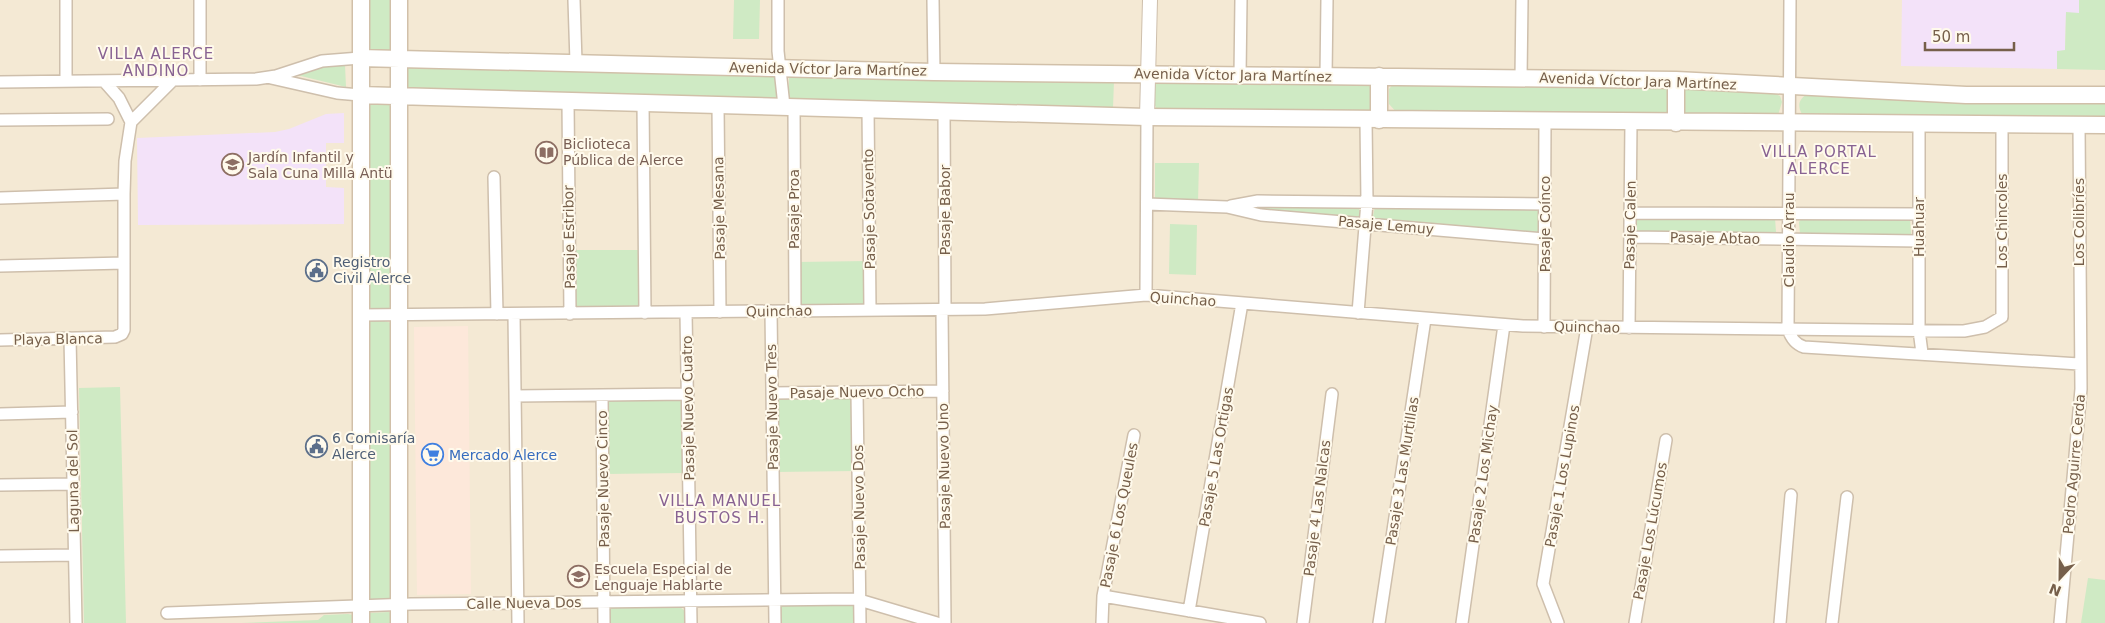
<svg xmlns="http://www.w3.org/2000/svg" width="2105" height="623" font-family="'DejaVu Sans',sans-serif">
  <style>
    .residential { fill: #f4e9d4 }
    .commercial { fill: #fde8da }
    .education { fill: #f3e2f9 }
    .green { fill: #cfeac4 }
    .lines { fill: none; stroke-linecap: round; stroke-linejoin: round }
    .minor-casing { stroke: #cebfac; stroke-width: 14 }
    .tertiary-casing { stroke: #cebfac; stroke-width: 16 }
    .secondary-casing { stroke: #d1c0a9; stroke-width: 19 }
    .minor { stroke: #fff; stroke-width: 11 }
    .tertiary { stroke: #fff; stroke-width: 14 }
    .secondary { stroke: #fff; stroke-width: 16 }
    .labels { text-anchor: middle; stroke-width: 4; stroke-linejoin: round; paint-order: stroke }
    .street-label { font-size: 14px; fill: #765f4a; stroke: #fffaec }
    .education-label { font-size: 14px; fill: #785e54; stroke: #fffaec; text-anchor: start }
    .service-label { font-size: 14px; fill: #4e5e75; stroke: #fffaec; text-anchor: start }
    .shop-label { font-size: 14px; fill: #366cbe; stroke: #fffaec; text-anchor: start }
    .neighbourhood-label { font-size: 15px; letter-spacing: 1px; fill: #886292; stroke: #fffaec }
  </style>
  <rect width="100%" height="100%" fill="#fcf6e6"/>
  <path class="residential" d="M0 0H2105V623H0Z"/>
  <path class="commercial" d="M468 326 471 594 417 595 414 327Z"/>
  <path class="education" d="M1902 0H2079V13H2066L2065 51H2057V69L1901 66Z
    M344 113V143H326V187L344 188V224L138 225 137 138 275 132 289 129 326 114Z"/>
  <path class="green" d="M367 0H392V48L389 51 368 50Z
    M734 0H760L759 39H733Z
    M2079 0H2105V70L2057 69V51L2065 50 2066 12 2079 13Z
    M345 65 346 87 297 75 315 68Z
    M405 65 775 75 778 98 406 90Z
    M789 75 1114 81 1113 108 792 100 789 96Z
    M1155 81 1372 84V111L1157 110 1154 103Z
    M1394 83 1673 86 1771 92 1780 96 1782 102 1778 115 1398 114 1389 104V89Z
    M1808 94 2105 102V121L1802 114C1797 106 1799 98 1808 94Z
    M390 102 392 305 389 308H371L368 307 367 103Z
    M1155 163H1199L1198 202 1155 199Z
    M1244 206H1359L1360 219 1258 212Z
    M1375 207 1538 208 1540 210V233L1375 220 1373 216Z
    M1636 217 1775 218 1776 232 1775 234 1636 233 1634 219Z
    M1802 218 1910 219 1911 234 1910 236 1800 234 1799 222Z
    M1170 224 1197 225 1196 275 1169 274Z
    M571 250H641L640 306 577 307 574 306Z
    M867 261 864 305 799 304 797 262Z
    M371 321H384L392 323 393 596 390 600H370L367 597 368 323Z
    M120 387 126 623H84L79 388Z
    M853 397 855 471 776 472 778 398Z
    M681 399 683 402 684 473 606 474 607 400Z
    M2088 578 2105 580V623H2081Z
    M852 604 855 606 857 623H777L779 606 783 605Z
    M680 607 687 613V623H607L609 611 612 608Z
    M389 612 392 614 393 623H367L369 613Z
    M348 614 354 615 355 623H241L318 620 324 615Z"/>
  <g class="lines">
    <defs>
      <path id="minor" d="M66 0V81
        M200 0V80
        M574 0 576 62
        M778 0V51L784 106
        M933 0 934 72
        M1790 0 1788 329C1791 338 1795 344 1804 347L2079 364
        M1240 75 1241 0
        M1326 76 1327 0
        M271 78 337 93 360 95
        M1521 78 1522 0
        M0 82 256 79 276 76 322 61 360 58
        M568 101 570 314
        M643 103 645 313
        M718 105 720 312
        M794 106 795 311
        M868 108 870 310
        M944 110 945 310
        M0 120 108 119
        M131 122 173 80
        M1919 124V330L1922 353
        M494 177 497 314
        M0 198 124 194
        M1147 204 1227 207 1261 215 1544 239
        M1231 206 1258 201 1545 204
        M1630 213 1919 214
        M1630 237 1919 241
        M0 266 124 263
        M1146 295 1147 117
        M942 310 945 623
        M771 311 775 623
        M686 312 691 623
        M1358 313 1367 202 1366 120
        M514 314 518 623
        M360 315 985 309 1146 295 1523 326 1964 331 1985 327 2002 317V125
        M1544 327 1545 121
        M1629 328 1631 122
        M70 338 76 623
        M0 340 115 337 122 334 124 330V194L125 161 131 122 119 98 104 81
        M857 392 860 623
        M772 393 943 391
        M602 395 604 623
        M515 396 688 394
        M0 414 72 412
        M0 485 73 484
        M0 556 74 555
        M1103 596 1260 623
        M1189 611 1242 303
        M167 613 411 604 856 599 937 623
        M1102 623 1103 596 1134 435
        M1303 623 1332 394
        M1379 623 1425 319
        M1462 623 1504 325
        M1558 623 1543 584 1587 327
        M1635 623 1666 440
        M1780 623 1791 495
        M1832 623 1847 497
        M2060 623 2081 389 2079 125"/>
      <path id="tertiary" d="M1147 117 1150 0"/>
      <path id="secondary" d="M361 0V623
        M399 0V623
        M360 58 934 72 1676 80 1966 95H2105
        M1379 76V120
        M1676 80V123
        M360 95 1147 117 2105 125"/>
    </defs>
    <use href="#minor" class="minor-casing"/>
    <use href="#tertiary" class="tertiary-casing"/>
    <use href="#secondary" class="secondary-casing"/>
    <use href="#minor" class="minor"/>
    <use href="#tertiary" class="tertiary"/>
    <use href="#secondary" class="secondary"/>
  </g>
  <defs>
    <symbol id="library-ring" viewBox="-11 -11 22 22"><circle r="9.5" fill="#fffaec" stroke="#8d6e63" stroke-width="1.5"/><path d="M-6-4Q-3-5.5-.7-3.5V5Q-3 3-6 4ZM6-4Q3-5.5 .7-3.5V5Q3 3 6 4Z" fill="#8d6e63"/></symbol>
    <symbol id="school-ring" viewBox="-11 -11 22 22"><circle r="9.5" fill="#fffaec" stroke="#8d6e63" stroke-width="1.5"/><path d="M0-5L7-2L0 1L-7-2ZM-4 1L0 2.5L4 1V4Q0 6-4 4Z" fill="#8d6e63"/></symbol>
    <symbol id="civic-ring" viewBox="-11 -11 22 22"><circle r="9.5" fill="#fffaec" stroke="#5c6f8a" stroke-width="1.5"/><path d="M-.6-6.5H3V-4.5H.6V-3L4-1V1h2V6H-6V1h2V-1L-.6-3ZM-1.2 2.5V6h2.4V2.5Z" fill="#5c6f8a"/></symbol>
    <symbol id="supermarket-ring" viewBox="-11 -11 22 22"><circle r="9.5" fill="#fffaec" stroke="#3f7fe0" stroke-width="1.5"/><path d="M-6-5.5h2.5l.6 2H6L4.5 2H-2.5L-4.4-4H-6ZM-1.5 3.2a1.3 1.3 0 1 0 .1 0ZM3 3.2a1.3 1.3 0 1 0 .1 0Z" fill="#3f7fe0"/></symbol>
  </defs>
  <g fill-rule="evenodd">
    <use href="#library-ring" x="534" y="140" width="25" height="25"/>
    <use href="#school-ring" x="220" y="152" width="25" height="25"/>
    <use href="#civic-ring" x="304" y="258" width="25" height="25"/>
    <use href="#civic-ring" x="304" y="434" width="25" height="25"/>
    <use href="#supermarket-ring" x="420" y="442" width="25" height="25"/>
    <use href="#school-ring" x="566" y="564" width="25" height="25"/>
  </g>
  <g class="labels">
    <g class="street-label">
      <text transform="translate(828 69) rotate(1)" y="5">Avenida Víctor Jara Martínez</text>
      <text transform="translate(1233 75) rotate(1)" y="5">Avenida Víctor Jara Martínez</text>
      <text transform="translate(1638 81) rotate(2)" y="5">Avenida Víctor Jara Martínez</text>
      <text transform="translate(719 208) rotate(-91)" y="5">Pasaje Mesana</text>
      <text transform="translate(794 209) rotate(-90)" y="5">Pasaje Proa</text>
      <text transform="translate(869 209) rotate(-91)" y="5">Pasaje Sotavento</text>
      <text transform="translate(945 210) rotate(-90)" y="5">Pasaje Babor</text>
      <text transform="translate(2002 221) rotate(-90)" y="5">Los Chincoles</text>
      <text transform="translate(2079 222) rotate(-90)" y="5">Los Colibríes</text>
      <text transform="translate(1545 224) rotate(-90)" y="5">Pasaje Coínco</text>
      <text transform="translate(1386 225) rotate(5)" y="5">Pasaje Lemuy</text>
      <text transform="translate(1630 225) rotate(-89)" y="5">Pasaje Calen</text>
      <text transform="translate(1919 227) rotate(-90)" y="5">Huahuar</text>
      <text transform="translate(569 237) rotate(-91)" y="5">Pasaje Estribor</text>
      <text transform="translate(1715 238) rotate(1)" y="5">Pasaje Abtao</text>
      <text transform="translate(1789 240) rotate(-90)" y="5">Claudio Arrau</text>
      <text transform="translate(1183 299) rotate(4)" y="5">Quinchao</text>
      <text transform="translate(779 311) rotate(-1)" y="5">Quinchao</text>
      <text transform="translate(1587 327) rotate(1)" y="5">Quinchao</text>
      <text transform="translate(58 339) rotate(-1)" y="5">Playa Blanca</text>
      <text transform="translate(857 392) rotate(-1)" y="5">Pasaje Nuevo Ocho</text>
      <text transform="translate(772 407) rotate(-91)" y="5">Pasaje Nuevo Tres</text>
      <text transform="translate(688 408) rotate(-91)" y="5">Pasaje Nuevo Cuatro</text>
      <text transform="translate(1216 457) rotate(-80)" y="5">Pasaje 5 Las Ortigas</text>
      <text transform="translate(2074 464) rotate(-85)" y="5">Pedro Aguirre Cerda</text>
      <text transform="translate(944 466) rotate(-91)" y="5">Pasaje Nuevo Uno</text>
      <text transform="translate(1402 471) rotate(-81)" y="5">Pasaje 3 Las Murtillas</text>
      <text transform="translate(1483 474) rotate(-82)" y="5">Pasaje 2 Los Michay</text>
      <text transform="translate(1562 476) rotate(-80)" y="5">Pasaje 1 Los Lupinos</text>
      <text transform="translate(603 479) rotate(-91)" y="5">Pasaje Nuevo Cinco</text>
      <text transform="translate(73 481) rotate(-91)" y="5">Laguna del Sol</text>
      <text transform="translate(859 507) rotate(-91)" y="5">Pasaje Nuevo Dos</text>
      <text transform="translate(1317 508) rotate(-83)" y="5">Pasaje 4 Las Nalcas</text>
      <text transform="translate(1119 515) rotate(-79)" y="5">Pasaje 6 Los Queules</text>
      <text transform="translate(1650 531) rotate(-80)" y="5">Pasaje Los Lúcumos</text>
      <text transform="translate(524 603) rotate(-1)" y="5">Calle Nueva Dos</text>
    </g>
    <g class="education-label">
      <text x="563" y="149">Biclioteca<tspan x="563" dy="16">Pública de Alerce</tspan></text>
      <text x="248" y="162">Jardín Infantil y<tspan x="248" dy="16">Sala Cuna Milla Antü</tspan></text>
      <text x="594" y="574">Escuela Especial de<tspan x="594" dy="16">Lenguaje Hablarte</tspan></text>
    </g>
    <g class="service-label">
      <text x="333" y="267">Registro<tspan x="333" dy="16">Civil Alerce</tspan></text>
      <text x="332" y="443">6 Comisaría<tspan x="332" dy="16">Alerce</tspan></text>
    </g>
    <g class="shop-label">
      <text x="449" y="460">Mercado Alerce</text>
    </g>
    <g class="neighbourhood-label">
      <text x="156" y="59">VILLA ALERCE<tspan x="156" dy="17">ANDINO</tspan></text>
      <text x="1819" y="157">VILLA PORTAL<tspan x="1819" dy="17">ALERCE</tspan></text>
      <text x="720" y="506">VILLA MANUEL<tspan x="720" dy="17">BUSTOS H.</tspan></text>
    </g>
  </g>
  <g transform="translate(2060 578) rotate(202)" stroke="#fffaec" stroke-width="4" paint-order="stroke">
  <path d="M0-4L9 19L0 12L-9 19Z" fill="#765f4a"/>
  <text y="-8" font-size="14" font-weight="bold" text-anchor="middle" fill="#765f4a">N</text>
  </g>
  <path d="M1925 42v8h89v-8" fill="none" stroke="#765f4a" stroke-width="2.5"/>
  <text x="1932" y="42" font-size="15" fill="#765f4a" stroke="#fffaec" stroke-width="4" paint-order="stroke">50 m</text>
</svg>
